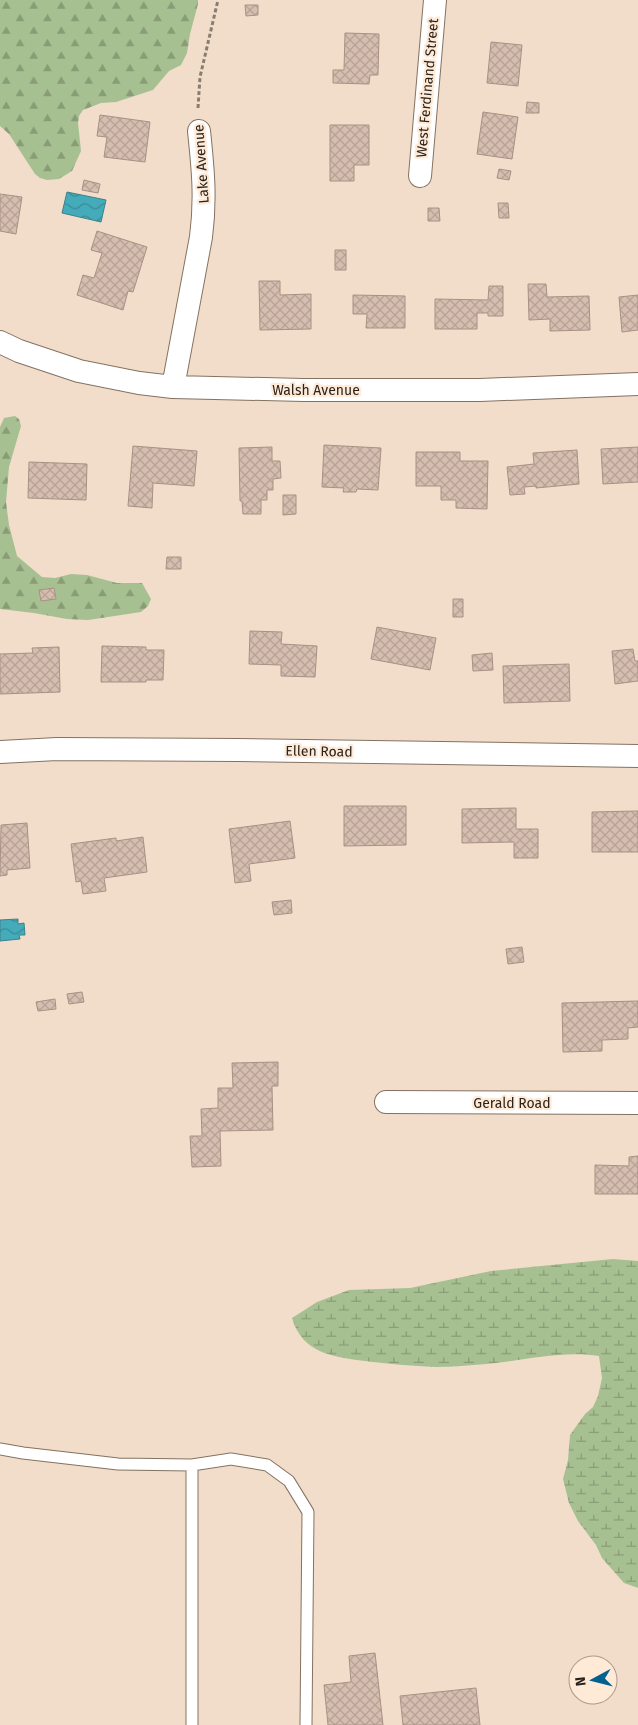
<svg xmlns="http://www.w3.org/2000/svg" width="638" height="1725" font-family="'Fira Sans',sans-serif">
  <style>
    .forest { fill: url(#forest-firs) }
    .wetland { fill: url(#wetland-marsh) }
    .water { fill: url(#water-waves); stroke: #3c828b }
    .building { fill: url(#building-cross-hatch); stroke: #a89184 }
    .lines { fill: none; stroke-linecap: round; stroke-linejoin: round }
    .service-casing { stroke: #847261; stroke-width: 13 }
    .minor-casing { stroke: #847261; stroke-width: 24 }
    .path { stroke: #8a7d70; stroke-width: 3; stroke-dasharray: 4 2.5; stroke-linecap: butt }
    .service { stroke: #fff; stroke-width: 11 }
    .minor { stroke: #fff; stroke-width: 22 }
    .labels { text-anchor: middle; stroke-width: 4.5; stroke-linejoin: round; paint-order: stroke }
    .street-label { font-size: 14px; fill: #2a231c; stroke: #ffead7 }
  </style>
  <defs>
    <pattern id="forest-firs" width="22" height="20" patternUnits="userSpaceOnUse" patternTransform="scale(1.25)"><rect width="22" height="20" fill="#a7c092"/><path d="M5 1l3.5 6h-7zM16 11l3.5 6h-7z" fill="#889c76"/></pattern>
    <pattern id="wetland-marsh" width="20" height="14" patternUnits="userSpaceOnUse" patternTransform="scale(1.25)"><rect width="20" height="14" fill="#a7c092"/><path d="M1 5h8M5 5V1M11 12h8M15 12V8" fill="none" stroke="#889c76"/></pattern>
    <pattern id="water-waves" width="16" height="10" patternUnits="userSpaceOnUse" patternTransform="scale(1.25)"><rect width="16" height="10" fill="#44abba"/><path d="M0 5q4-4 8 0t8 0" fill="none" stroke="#398b96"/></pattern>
    <pattern id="building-cross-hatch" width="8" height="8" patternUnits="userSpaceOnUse" patternTransform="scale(1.25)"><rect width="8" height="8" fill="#d5bdaf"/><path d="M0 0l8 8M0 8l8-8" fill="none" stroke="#b7a296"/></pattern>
  </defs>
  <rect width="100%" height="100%" fill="#f1ddca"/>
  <path class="forest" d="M0 0H198V4L190 34 187 53 181 65 169 71 153 90 116 102 101 103 83 110 79 116 78 123 81 151 72 171 59 179 47 180 40 178 35 174 9 134 0 126Z
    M15 416 19 419 21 426 9 467 6 502 9 525 17 556 42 577 55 578 71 574 87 575 117 583H142L151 599 148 606 141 612 88 620 67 619 34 613 0 609V427L4 418Z"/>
  <path class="wetland" d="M613 1259 638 1261V1588L624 1583 602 1558 596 1545 578 1521 569 1503 563 1479 568 1460 570 1435 585 1414 593 1407 598 1396 602 1378 599 1356C561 1350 523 1361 486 1364 470 1365 452 1367 436 1367 412 1366 388 1364 365 1361 333 1357 302 1353 292 1318L317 1302 349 1290 410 1288 491 1271Z"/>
  <path class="water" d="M67 192 106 200 101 222 62 213Z
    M18 919V924L24 923 25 935H19L20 939 0 941V920Z"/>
  <path class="building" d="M245 5H258V15L246 16Z
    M345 33 379 34 378 75H370L369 84 333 83V70H344Z
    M491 42 522 45 518 86 487 83Z
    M527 102 539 103V113H526Z
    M483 112 518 117 512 159 477 154Z
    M100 115 150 122 145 162 104 157 107 137 97 136Z
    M330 125H369V165H354V181H330Z
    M499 169 511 171 509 180 497 178Z
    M84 180 100 184 98 193 82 190Z
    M0 194 22 197 16 234 0 231Z
    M498 203H508L509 218H499Z
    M428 208H439L440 221H428Z
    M97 231 147 247 133 292 128 291 123 310 77 295 83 275 94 278 102 253 91 250Z
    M335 250H346V270H335Z
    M259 281H280V295L311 294V329L260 330Z
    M528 284H546L547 297 589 296 590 330 550 331V319L529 320Z
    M489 286H503V316H488V313H477V329H435V299L488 300Z
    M353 295 405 296V328H366L367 314H353Z
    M638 295V330L622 332 619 297Z
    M324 445 381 448 378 490 357 489 356 492H343L344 488 322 487Z
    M133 446 197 451 194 486 153 483 152 508 128 506Z
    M272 447V461H280L281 478 273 479V490H267V500H261V514H243L242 501H240L239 448Z
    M638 447V482L603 484 601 449Z
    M577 450 579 484 536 488V486L524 487 525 494 510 495 507 467 534 464 533 453Z
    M416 452H460V461H488L487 509 456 508V500H441V486H416Z
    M29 462 87 464 86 500 28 498Z
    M283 495H296V514L283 515Z
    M167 557H181V569H166Z
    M54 588 56 599 41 601 39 590Z
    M453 599H463V617H453Z
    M377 627 436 638 430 670 371 659Z
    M250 631 282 632 281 644 317 646 315 677 281 676V665L249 664Z
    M102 646 146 647V650H164L163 680H146V682H101Z
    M59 647 60 692 0 694V654L33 653 32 648Z
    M633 649 635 661H638V681L615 684 612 651Z
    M492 653 493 670 473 671 472 655Z
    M569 664 570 701 504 703 503 666Z
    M344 806H406V845L344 846Z
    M516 808V829H538V858H514V842L462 843V809Z
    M638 811V852H592V812Z
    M290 821 295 858 249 864 251 881 235 883 229 829Z
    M27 823 30 868 7 870V875L0 876 1 825Z
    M143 837 147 872 104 878 106 891 83 894 81 881 76 882 71 844 116 838V841Z
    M291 900 292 913 274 915 272 902Z
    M522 947 524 962 508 964 506 949Z
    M82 992 84 1002 69 1004 67 994Z
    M55 999 56 1009 38 1011 36 1002Z
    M638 1001V1027L628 1028V1039L602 1040V1051L563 1052 562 1003Z
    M278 1062V1086H272L273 1130 220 1131 221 1166 192 1167 190 1136H202L201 1109 218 1108V1088H233L232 1063Z
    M638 1156V1194H595V1165L629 1166V1157Z
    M375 1653 383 1725H328L324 1685 351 1682 349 1656Z
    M476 1688 480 1725H403L400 1696Z"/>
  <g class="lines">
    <defs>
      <path id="service" d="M0 1449 23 1453 118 1464 192 1465V1725
        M192 1465 231 1459 267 1465 289 1481 308 1512 306 1725"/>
      <path id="minor" d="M420 176 435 0
        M0 342 19 351 79 371 139 383 173 387 303 390H480L638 384
        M173 387 201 237C206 199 203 169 199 131
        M0 752 57 749 238 750 638 756
        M386 1102 638 1103"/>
    </defs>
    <use href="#service" class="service-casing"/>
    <use href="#minor" class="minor-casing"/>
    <path class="path" d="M198 108 200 77 218 0"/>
    <use href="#service" class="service"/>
    <use href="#minor" class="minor"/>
  </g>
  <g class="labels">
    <g class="street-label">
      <text transform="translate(427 88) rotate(-85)" y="5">West Ferdinand Street</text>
      <text transform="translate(201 164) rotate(-94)" y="5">Lake Avenue</text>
      <text x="316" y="395">Walsh Avenue</text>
      <text transform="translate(319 751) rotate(1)" y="5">Ellen Road</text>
      <text x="512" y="1108">Gerald Road</text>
    </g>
  </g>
  <g transform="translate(593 1680) rotate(263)"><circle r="24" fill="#ffead7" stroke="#aa9a8c"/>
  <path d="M0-4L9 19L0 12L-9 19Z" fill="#006190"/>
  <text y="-8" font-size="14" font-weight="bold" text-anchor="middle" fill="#2a231c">N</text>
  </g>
</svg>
